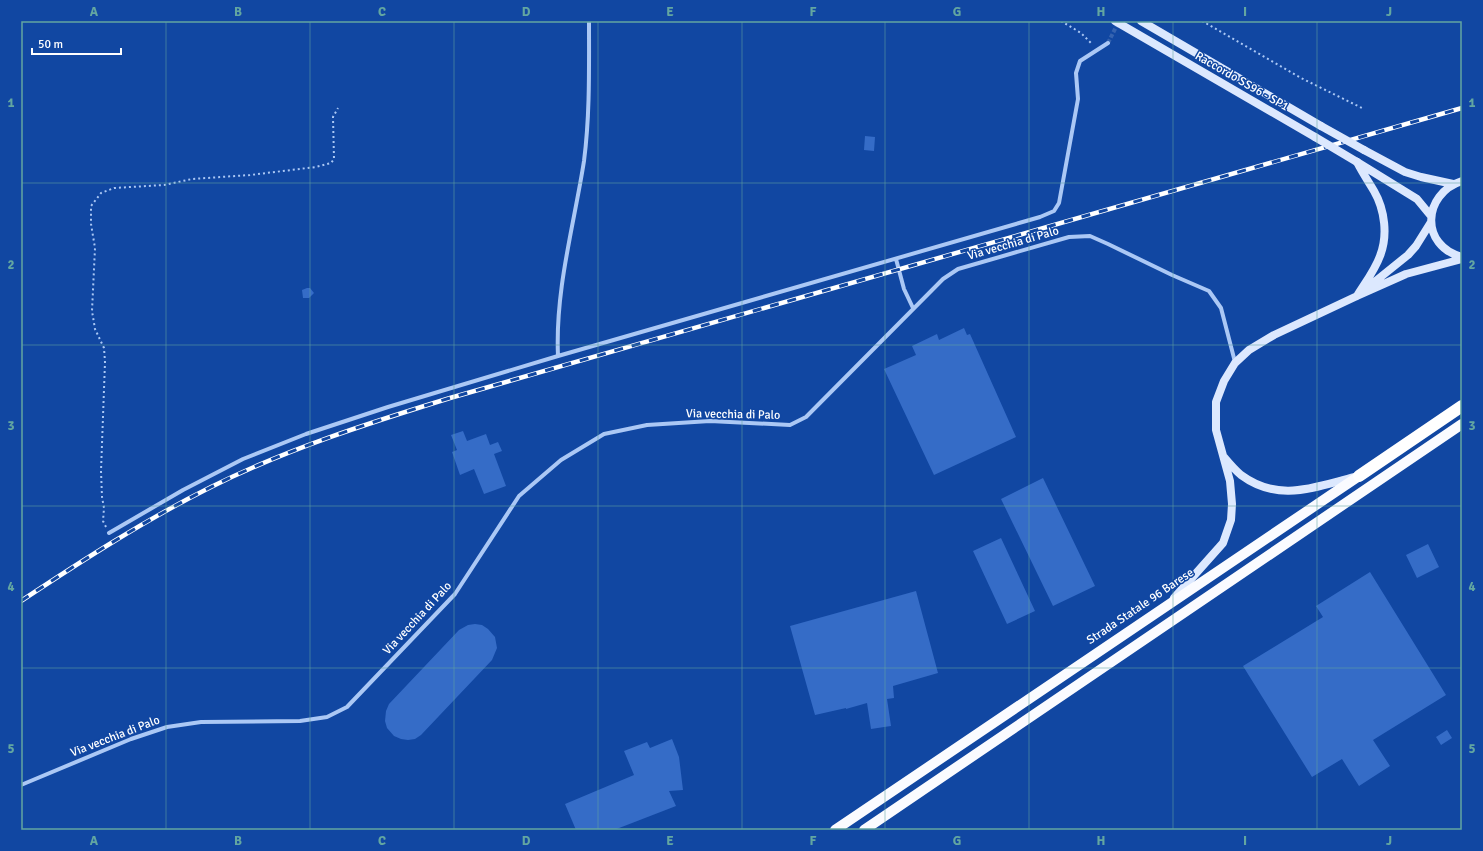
<svg xmlns="http://www.w3.org/2000/svg" width="1483" height="851" font-family="Signika,sans-serif">
  <style>
    .building { fill: #356cc7 }
    .lines { fill: none; stroke-linecap: round; stroke-linejoin: round }
    .street-tunnel { stroke: #3563b0; stroke-width: 4; stroke-dasharray: 4 2; stroke-linecap: butt }
    .path { stroke: #abc8f5; stroke-width: 2; stroke-dasharray: 2 3; stroke-linecap: butt }
    .street { stroke: #abc8f5; stroke-width: 4 }
    .secondary { stroke: #dce8fe; stroke-width: 8 }
    .primary { stroke: #fafbff; stroke-width: 10 }
    .highway { stroke: #fff; stroke-width: 12 }
    .rail-casing { stroke: #fff; stroke-width: 4.5 }
    .rail { stroke: #1147a2; stroke-width: 3; stroke-dasharray: 9; stroke-linecap: butt }
    .secondary-bridge { stroke: #dce8fe; stroke-width: 8 }
    .grid { fill: none; stroke: #63a6a1; stroke-width: 1; stroke-opacity: 0.55 }
    .labels { text-anchor: middle; stroke-width: 3; stroke-linejoin: round; paint-order: stroke }
    .street-label { font-size: 12px; fill: #fff; stroke: #1147a2 }
    .neatline { fill: none; stroke: #63a6a1; stroke-width: 1.5 }
    .grid-label { font-size: 13px; text-anchor: middle; font-weight: bold; fill: #63a6a1 }
  </style>
  <rect width="100%" height="100%" fill="#1147a2"/>
  <path class="building" d="M865 136 875 137 874 151 864 150Z
    M307 288H310L314 293 309 298H303L302 290Z
    M964 328 967 335 970 334 1016 437 934 475 884 369 916 355 912 346 937 334 939 340Z
    M463 431 467 441 486 434 490 445 498 442 502 451 494 454 506 486 484 494 474 469 460 475 452 452 457 450 451 435Z
    M1043 478 1095 586 1053 606 1001 499Z
    M1001 538 1035 611 1007 624 973 551Z
    M1428 544 1439 567 1417 578 1406 555Z
    M1370 572 1446 695 1373 740 1390 766 1359 786 1342 759 1312 777 1243 666 1323 617 1316 606Z
    M916 591 938 673 893 686 894 698 887 699 891 726 871 729 867 703 846 709V708L815 715 790 626Z
    M475 624 482 625 488 629 495 637 497 648 492 660 421 735 415 739 408 740 401 739 394 736 387 728 385 721 386 711 389 704 459 630 468 625Z
    M1447 730 1452 738 1441 745 1436 737Z
    M672 739 679 757 683 790 669 791 676 806 614 830H576L565 804 634 775 624 751 647 742 650 748Z"/>
  <g class="lines">
    <path class="street-tunnel" d="M1108 43 1118 23"/>
    <path class="path" d="M1061 21 1081 33 1092 44
      M1202 21 1301 78 1364 109
      M106 527 103 521 104 508 102 497 101 471 105 362 104 348 95 329 92 311 95 248 91 224V206L101 193 114 188 164 185 192 179 250 175 316 167 331 163 334 159 333 117 338 108"/>
    <path class="street" d="M896 259 904 289 913 308
      M558 356C555 290 574 225 584 161 590 115 589 67 589 21
      M109 533 183 490 243 459 306 434 388 407 558 356 1040 217 1054 211 1059 203 1078 99 1076 73 1080 61 1108 43
      M21 785 131 739 167 727 201 722 300 721 327 717 347 707 455 594 519 496 561 460 604 434 647 425 710 421 790 425 806 417 943 279 958 269 1069 237 1090 236 1108 244 1172 275 1209 291 1221 308 1235 362"/>
    <path class="secondary" d="M1115 21 1315 137
      M1141 21 1321 126
      M1364 150 1405 172 1421 177 1453 184
      M1357 162 1417 199 1431 216
      M1462 181C1422 194 1420 246 1462 257
      M1367 288 1408 255 1416 246 1431 222
      M1357 296C1365 283 1375 270 1380 256 1388 236 1385 210 1374 191 1368 181 1362 172 1357 162
      M1224 457C1229 463 1235 470 1241 475 1279 503 1314 487 1355 477
      M1174 598 1223 543 1231 520 1232 504 1230 481 1216 430V402L1224 381 1235 363 1249 350 1274 335 1357 296 1406 274 1462 259"/>
    <path class="primary" d="M835 830 1359 476
      M864 830 1462 424"/>
    <path class="highway" d="M1359 476 1462 406"/>
    <defs>
      <path id="rail" d="M21 601C83 560 145 520 211 487 287 449 369 423 450 398L1462 108"/>
    </defs>
    <use href="#rail" class="rail-casing"/>
    <use href="#rail" class="rail"/>
    <path class="secondary-bridge" d="M1321 126 1364 150
      M1315 137 1357 162"/>
  </g>
  <path class="grid" d="M166 21V830M310 21V830M454 21V830M598 21V830M742 21V830M885 21V830M1029 21V830M1173 21V830M1317 21V830M21 183H1462M21 345H1462M21 506H1462M21 668H1462"/>
  <g class="labels">
    <g class="street-label">
      <text transform="translate(1242 81) rotate(30)" y="4">Raccordo SS96 - SP1</text>
      <text transform="translate(1013 243) rotate(-16)" y="4">Via vecchia di Palo</text>
      <text transform="translate(733 414) rotate(1)" y="4">Via vecchia di Palo</text>
      <text transform="translate(1140 606) rotate(-34)" y="4">Strada Statale 96 Barese</text>
      <text transform="translate(417 618) rotate(-47)" y="4">Via vecchia di Palo</text>
      <text transform="translate(115 736) rotate(-21)" y="4">Via vecchia di Palo</text>
    </g>
  </g>
  <rect width="1483" height="851" fill="none" stroke="#1147a2" stroke-width="44"/>
  <path d="M32 48v6h89v-6" fill="none" stroke="#ffffff" stroke-width="2"/>
  <text x="38" y="48" font-size="12" fill="#ffffff" stroke="#1147a2" stroke-width="3" paint-order="stroke">50 m</text>
  <rect x="22" y="22" width="1439" height="807" class="neatline"/>
  <g class="grid-label">
    <text x="94" y="16">A</text>
    <text x="238" y="16">B</text>
    <text x="382" y="16">C</text>
    <text x="526" y="16">D</text>
    <text x="670" y="16">E</text>
    <text x="813" y="16">F</text>
    <text x="957" y="16">G</text>
    <text x="1101" y="16">H</text>
    <text x="1245" y="16">I</text>
    <text x="1389" y="16">J</text>
    <text x="11" y="107">1</text>
    <text x="1472" y="107">1</text>
    <text x="11" y="269">2</text>
    <text x="1472" y="269">2</text>
    <text x="11" y="430">3</text>
    <text x="1472" y="430">3</text>
    <text x="11" y="591">4</text>
    <text x="1472" y="591">4</text>
    <text x="11" y="753">5</text>
    <text x="1472" y="753">5</text>
    <text x="94" y="845">A</text>
    <text x="238" y="845">B</text>
    <text x="382" y="845">C</text>
    <text x="526" y="845">D</text>
    <text x="670" y="845">E</text>
    <text x="813" y="845">F</text>
    <text x="957" y="845">G</text>
    <text x="1101" y="845">H</text>
    <text x="1245" y="845">I</text>
    <text x="1389" y="845">J</text>
  </g>
</svg>
